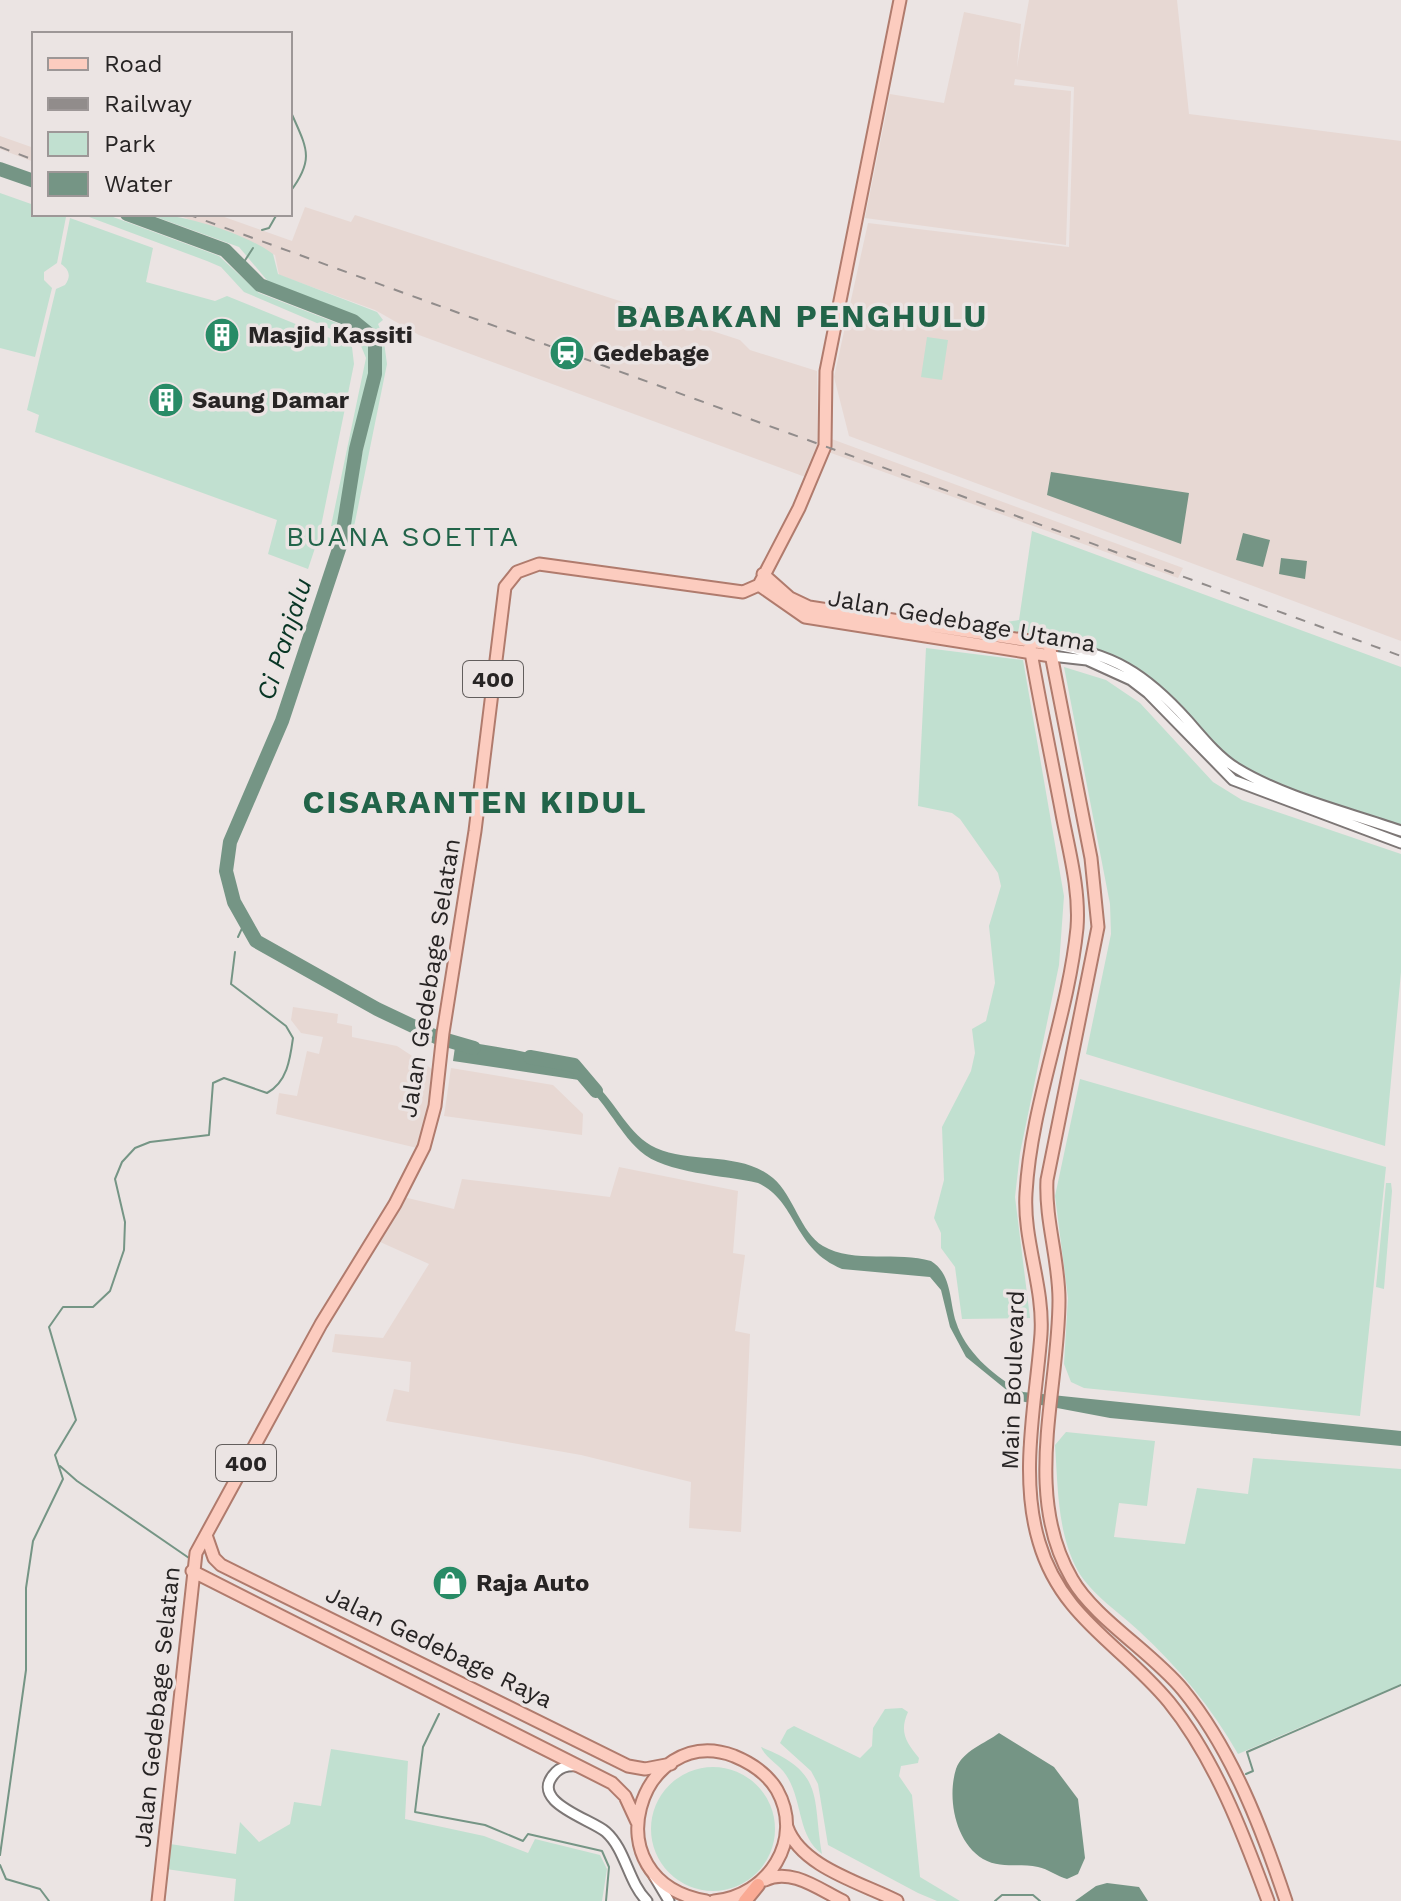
<svg xmlns="http://www.w3.org/2000/svg" width="1401" height="1901" font-family="'Work Sans',sans-serif">
  <style>
    .built { fill: #e7d8d3 }
    .green { fill: #c1e0d0 }
    .water { fill: #759585 }
    .lines { fill: none; stroke-linecap: round; stroke-linejoin: round }
    .stream { stroke: #759585; stroke-width: 2 }
    .river { stroke: #759585; stroke-width: 14 }
    .minor-casing { stroke: #7d7776; stroke-width: 13 }
    .major-casing { stroke: #b07b6d; stroke-width: 15 }
    .highway-casing { stroke: #b07b6d; stroke-width: 16 }
    .minor { stroke: #fff; stroke-width: 9 }
    .major { stroke: #fcccbf; stroke-width: 11 }
    .highway { stroke: #faaa94; stroke-width: 12 }
    .rail { stroke: #918c8b; stroke-width: 2; stroke-dasharray: 10 10; stroke-linecap: butt }
    .labels { text-anchor: middle; stroke-width: 7; stroke-linejoin: round; paint-order: stroke }
    .shield { fill: #ebe4e3; stroke: #625e5d; stroke-width: 2 }
    .shield-label { font-size: 22px; font-weight: bold; fill: #272424 }
    .poi-label { font-size: 24px; font-weight: bold; fill: #272424; stroke: #ebe4e3; text-anchor: start }
    .street-label { font-size: 24px; fill: #272424; stroke: #ebe4e3 }
    .water-label { font-size: 26px; font-style: italic; fill: #083625; stroke: #ebe4e3 }
    .quarter-label { font-size: 28px; letter-spacing: 2px; fill: #226449; stroke: #ebe4e3 }
    .district-label { font-size: 32px; font-weight: bold; letter-spacing: 2px; fill: #226449; stroke: #ebe4e3 }
  </style>
  <rect width="100%" height="100%" fill="#ebe4e3"/>
  <path class="built" d="M1029 0H1177L1189 114 1401 141V641L849 436 834 377 868 223 1069 247 1074 87 1015 79 1014 85 1071 91 1066 245 865 218 890 94 944 103 964 12 1021 24 1017 67Z
    M0 136 34 148V162L0 149Z
    M305 207 351 222 355 215 740 340 750 350 817 371 818 434 1183 568 1178 578 820 449 808 478 419 335 375 310 279 275 275 255 176 214H216L292 241Z
    M293 1007 338 1014 337 1023 352 1026V1037L397 1046 432 1069 426 1124 417 1148 276 1114 279 1093 297 1096 307 1051 319 1054 323 1037 301 1033 291 1020Z
    M451 1068 553 1085 583 1114 582 1135 444 1116Z
    M619 1167 738 1191 733 1253 745 1255 735 1331 750 1334 741 1532 689 1528 691 1482 581 1455 386 1421 394 1389 409 1392 411 1362 332 1352 335 1334 383 1338 429 1264 378 1241 399 1196 454 1209 462 1179 610 1197Z"/>
  <path class="green" d="M0 193 34 205V214L66 217 57 263 44 272V280L52 288 35 357 0 348Z
    M81 214H105L219 256 259 293 355 330 370 342 373 367 340 527 331 526 366 358 359 341 244 292 221 267 207 261Z
    M148 214C184 214 244 233 273 254L278 274 377 312 383 320 378 324 382 333 377 335 361 319 271 285 239 247Z
    M70 218 153 248 146 282 215 301 227 296 352 347 354 364 319 536 308 569 268 554 277 520 35 432 39 415 27 410 56 289 65 285C71 277 70 270 61 264Z
    M927 337 948 340 942 380 921 377Z
    M384 342 387 364 355 522 353 529H347L381 360 380 345Z
    M1032 531 1401 667V827C1352 810 1298 797 1252 773 1214 754 1191 713 1160 685 1111 641 1045 639 983 630L984 625 1019 620Z
    M926 648 1023 660 1064 896 1059 965 1020 1153 1015 1197 1030 1318 962 1319 955 1267 941 1248V1233L934 1218 944 1180 942 1127 971 1071 975 1053 972 1029 986 1021 995 983 989 926 1001 886 998 873 960 819 952 813 918 806Z
    M1064 667 1106 680 1140 703 1213 782 1242 800 1401 854V972L1385 1146 1086 1054 1111 934 1110 904Z
    M1080 1079 1386 1167 1360 1416 1084 1388 1071 1382 1064 1364 1068 1298 1055 1196Z
    M1386 1183H1391L1392 1191 1384 1289 1376 1287Z
    M1066 1432 1155 1441 1147 1506 1119 1503 1114 1537 1185 1544 1197 1488 1248 1494 1253 1458 1401 1469V1684L1238 1754C1212 1708 1178 1667 1139 1631 1119 1612 1092 1595 1078 1571 1057 1533 1058 1486 1055 1445Z
    M902 1708 908 1712C899 1732 906 1742 919 1758L918 1763 901 1766 899 1776 912 1795 920 1877 960 1901H937L918 1893 828 1845 818 1784 811 1771 780 1743 787 1730 794 1726 860 1758 872 1746 873 1728 885 1709Z
    M761 1747C826 1772 812 1799 822 1854 797 1836 803 1800 786 1775 779 1764 766 1759 761 1747Z
    M331 1749 408 1761 405 1819 484 1836 528 1853 535 1839 600 1855 607 1869 602 1901H234L236 1879 166 1869 170 1844 236 1854 240 1822 259 1842 290 1824 294 1802 321 1806Z
    M651 1829a62 62 0 1 1 124 0a62 62 0 1 1-124 0Z"/>
  <path class="water" d="M1051 472 1189 493 1181 544 1047 495Z
    M1243 533 1270 540 1263 567 1236 560Z
    M1281 558 1307 561 1305 579 1279 574Z
    M456 1040C501 1049 557 1051 594 1083 616 1102 629 1136 656 1148 692 1164 741 1151 773 1178 794 1196 800 1232 823 1246 854 1264 898 1251 931 1261 952 1274 949 1300 956 1322 966 1353 995 1377 1023 1392L1401 1431V1446L1110 1418 1020 1401 966 1357 950 1327 941 1290 930 1277 842 1269C792 1248 798 1202 758 1183 725 1175 665 1174 640 1151 616 1129 605 1099 579 1080L453 1061Z
    M999 1733 1054 1767 1078 1799 1085 1858 1078 1874 1067 1879C1057 1876 1048 1869 1038 1867 1020 1863 1000 1869 983 1859 955 1842 947 1798 956 1769 962 1751 986 1743 999 1733Z
    M1107 1883 1139 1887 1148 1901H1075L1096 1886Z"/>
  <g class="lines">
    <path class="stream" d="M290 110C306 147 316 158 290 192
      M262 230 269 228 277 214
      M242 265 253 248
      M238 937 244 924
      M60 1466 77 1481 189 1558
      M439 1714 423 1747 415 1812 485 1825 523 1841 528 1834 602 1851 609 1867 606 1901
      M1246 1774 1253 1771 1247 1752 1401 1685
      M0 1855 26 1670V1588L33 1541 63 1479 55 1455 76 1420 49 1327 63 1307H93L110 1291 124 1250 125 1222 115 1179 122 1162 135 1148 150 1142 209 1135 213 1083 224 1078 267 1093C287 1082 290 1060 293 1038L286 1026 231 984 235 952
      M0 1865 6 1879 40 1889 49 1901
      M995 1901 1002 1895H1033L1040 1901"/>
    <path class="river" d="M0 169 34 181
      M127 214 225 250 260 285 353 321 375 339V374L356 449 341 543 282 721 230 842 226 871 234 902 256 941 377 1009 436 1037 474 1048
      M530 1057 574 1065 596 1091"/>
    <defs>
      <path id="minor" d="M1049 644C1112 653 1145 673 1188 721 1202 737 1218 757 1236 768 1285 798 1347 812 1401 831
        M1051 656 1087 660 1131 680 1148 693 1233 780 1401 843
        M578 1766C570 1765 562 1766 556 1772 526 1802 592 1819 606 1832 626 1850 628 1882 647 1901
        M654 1876 669 1901"/>
      <path id="major" d="M763 574 790 598 809 607 1049 644 1091 858 1098 927 1047 1180C1045 1221 1059 1259 1059 1300 1059 1391 1022 1494 1072 1579 1094 1618 1153 1653 1183 1690 1232 1750 1262 1829 1286 1901
        M759 585 805 617 1051 656
        M1029 641C1039 699 1051 756 1062 814 1069 851 1080 890 1077 928 1068 1017 1031 1104 1026 1193 1023 1241 1044 1286 1041 1334 1036 1401 1019 1476 1039 1542 1061 1618 1122 1645 1169 1702 1215 1759 1243 1833 1268 1901
        M206 1535 214 1558 221 1565 628 1766 645 1769 671 1764
        M192 1571 612 1783 625 1796 637 1822
        M787 1827C801 1867 862 1883 897 1901
        M765 1880C791 1867 820 1890 843 1901
        M158 1901 196 1553 321 1324 395 1204 424 1147 435 1106 443 1033 475 831 505 587 517 572 539 564 743 592 759 585 799 508 825 446 826 371 900 0
        M706 1901C588 1880 640 1721 734 1756 751 1763 767 1773 777 1790 805 1840 768 1896 714 1901"/>
      <path id="highway" d="M745 1901 758 1885"/>
    </defs>
    <use href="#minor" class="minor-casing"/>
    <use href="#major" class="major-casing"/>
    <use href="#highway" class="highway-casing"/>
    <use href="#minor" class="minor"/>
    <use href="#major" class="major"/>
    <use href="#highway" class="highway"/>
    <path class="rail" d="M0 147 34 160
      M187 214 1401 656"/>
  </g>
  <defs>
    <symbol id="building-disc" viewBox="-11 -11 22 22"><circle r="9.5" fill="#288b66" stroke="#ebe4e3"/><path d="M-4-6H4V6H1V3H-1V6H-4ZM-2.5-4.3h1.7v1.8h-1.7ZM.8-4.3h1.7v1.8H.8ZM-2.5-1h1.7V.8h-1.7ZM.8-1h1.7V.8H.8Z" fill="#fff"/></symbol>
    <symbol id="station-disc" viewBox="-11 -11 22 22"><circle r="9.5" fill="#288b66" stroke="#ebe4e3"/><path d="M-3-6H3Q5-6 5-4V2Q5 4 3 4L4.5 6H3L1.5 4h-3L-3 6H-4.5L-3 4Q-5 4-5 2V-4Q-5-6-3-6ZM-3.5-4v3h7v-3ZM-3.5 1v1.5H-2V1ZM2 1v1.5H3.5V1Z" fill="#fff"/></symbol>
    <symbol id="shop-disc" viewBox="-11 -11 22 22"><circle r="9.5" fill="#288b66" stroke="#ebe4e3"/><path d="M-5-2.5h2.3a2.7 3.5 0 0 1 5.4 0H5L5.5 6h-11ZM-1.5-2.5h3a1.5 2.3 0 0 0-3 0Z" fill="#fff"/></symbol>
  </defs>
  <g fill-rule="evenodd">
    <use href="#building-disc" x="202" y="315" width="40" height="40"/>
    <use href="#station-disc" x="547" y="333" width="40" height="40"/>
    <use href="#building-disc" x="146" y="380" width="40" height="40"/>
    <use href="#shop-disc" x="430" y="1563" width="40" height="40"/>
  </g>
  <g class="labels">
    <g class="shield">
      <rect x="463" y="661" width="60" height="36" rx="6"/>
      <rect x="216" y="1445" width="60" height="36" rx="6"/>
    </g>
    <g class="shield-label">
      <text x="493" y="687">400</text>
      <text x="246" y="1471">400</text>
    </g>
    <g class="poi-label">
      <text x="248" y="343">Masjid Kassiti</text>
      <text x="593" y="361">Gedebage</text>
      <text x="192" y="408">Saung Damar</text>
      <text x="476" y="1591">Raja Auto</text>
    </g>
    <g class="street-label">
      <text transform="translate(962 621) rotate(10)" y="8">Jalan Gedebage Utama</text>
      <text transform="translate(430 978) rotate(-81)" y="8">Jalan Gedebage Selatan</text>
      <text transform="translate(1013 1380) rotate(-88)" y="8">Main Boulevard</text>
      <text transform="translate(439 1647) rotate(26)" y="8">Jalan Gedebage Raya</text>
      <text transform="translate(157 1707) rotate(-84)" y="8">Jalan Gedebage Selatan</text>
    </g>
    <g class="water-label">
      <text transform="translate(284 639) rotate(-72)" y="9">Ci Panjalu</text>
    </g>
    <g class="quarter-label">
      <text x="403" y="546">BUANA SOETTA</text>
    </g>
    <g class="district-label">
      <text x="802" y="327">BABAKAN PENGHULU</text>
      <text x="475" y="813">CISARANTEN KIDUL</text>
    </g>
  </g>
  <rect x="32" y="32" width="260" height="184" fill="#ebe4e3" stroke="#9d9797" stroke-width="2"/>
  <rect x="48" y="58" width="40" height="12" fill="#fcccbf" stroke="#9d9797" stroke-width="2"/>
  <text x="104" y="72" font-size="24" fill="#272424">Road</text>
  <rect x="48" y="98" width="40" height="12" fill="#918c8b" stroke="#9d9797" stroke-width="2"/>
  <text x="104" y="112" font-size="24" fill="#272424">Railway</text>
  <rect x="48" y="132" width="40" height="24" fill="#c1e0d0" stroke="#9d9797" stroke-width="2"/>
  <text x="104" y="152" font-size="24" fill="#272424">Park</text>
  <rect x="48" y="172" width="40" height="24" fill="#759585" stroke="#9d9797" stroke-width="2"/>
  <text x="104" y="192" font-size="24" fill="#272424">Water</text>
</svg>
